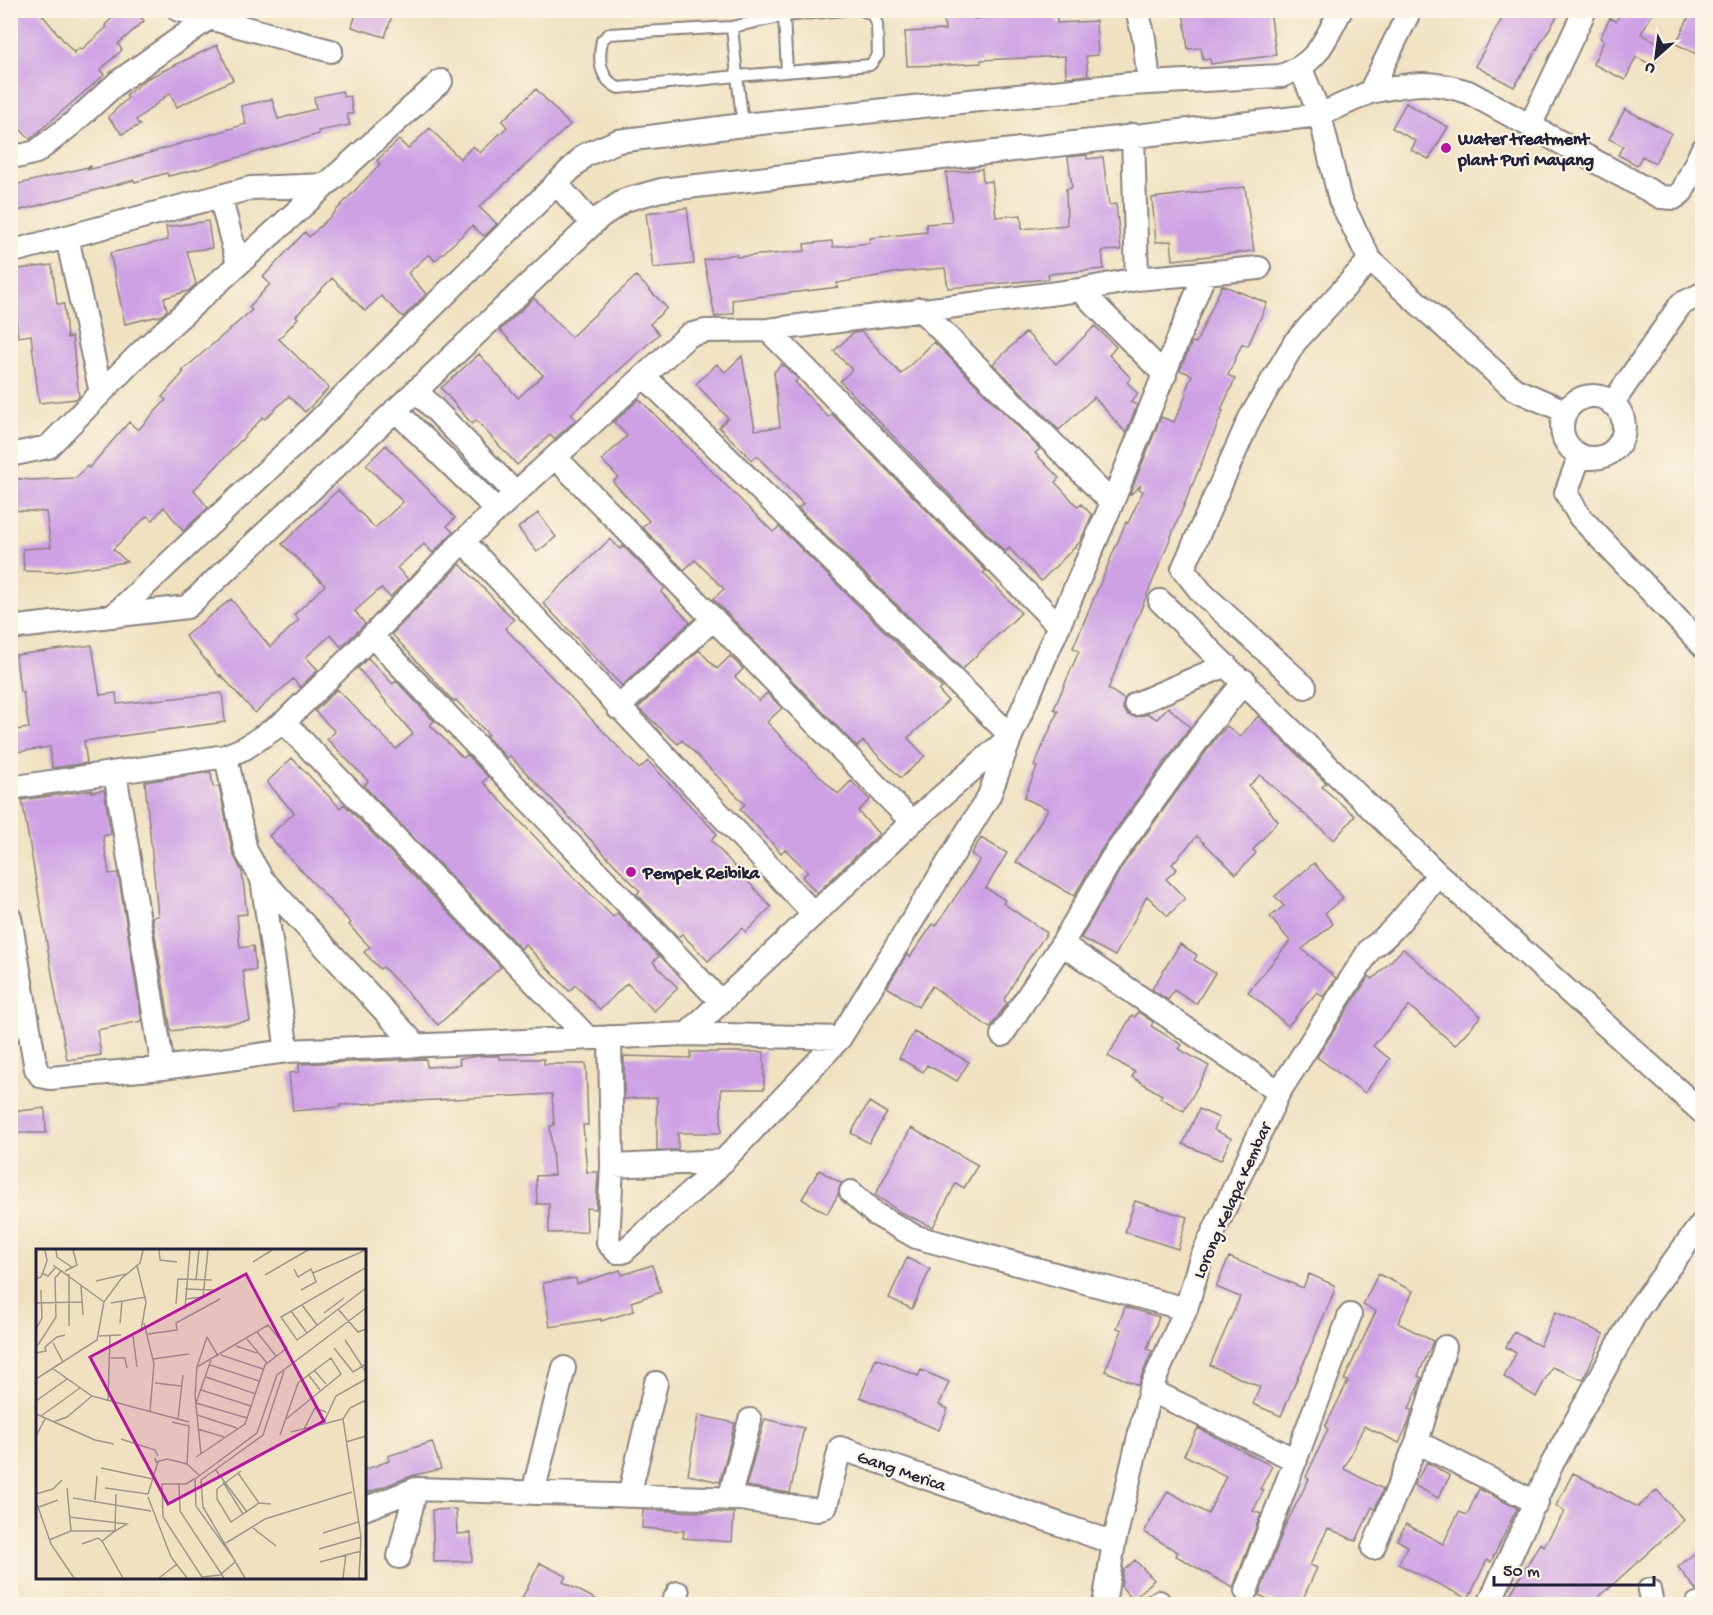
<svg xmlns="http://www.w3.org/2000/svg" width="1713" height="1615" font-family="'Gochi Hand',sans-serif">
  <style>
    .building { fill: #cea1e5 }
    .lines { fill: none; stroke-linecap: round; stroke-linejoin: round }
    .service-casing { stroke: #89827e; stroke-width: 14 }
    .minor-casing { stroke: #89827e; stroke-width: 26 }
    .service { stroke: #fff; stroke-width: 10 }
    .minor { stroke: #fff; stroke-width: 22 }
    .poi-dot { fill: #b5179e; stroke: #fcf5e5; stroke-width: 2 }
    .labels { text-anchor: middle; stroke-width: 4.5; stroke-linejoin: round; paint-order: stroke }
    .poi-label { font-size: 18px; font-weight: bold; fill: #22223b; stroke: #fcf5e5; text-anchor: start }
    .street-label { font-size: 18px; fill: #22223b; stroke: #fcf5e5 }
    .inset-road { fill: none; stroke: #9e958b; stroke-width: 1.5 }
    .view { fill: #b5179e; fill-opacity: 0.15; stroke: #b5179e; stroke-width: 3 }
    .inset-edge { fill: none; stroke: #22223b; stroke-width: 3 }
  </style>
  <rect width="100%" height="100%" fill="#fcf5e5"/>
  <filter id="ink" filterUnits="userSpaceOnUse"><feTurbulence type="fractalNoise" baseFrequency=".0167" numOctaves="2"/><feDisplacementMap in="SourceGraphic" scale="12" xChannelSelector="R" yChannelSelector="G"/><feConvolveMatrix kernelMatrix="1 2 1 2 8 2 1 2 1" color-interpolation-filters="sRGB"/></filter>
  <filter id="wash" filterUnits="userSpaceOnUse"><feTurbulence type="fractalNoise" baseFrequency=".008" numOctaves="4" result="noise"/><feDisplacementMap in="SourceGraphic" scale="24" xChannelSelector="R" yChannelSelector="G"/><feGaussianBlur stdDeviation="1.35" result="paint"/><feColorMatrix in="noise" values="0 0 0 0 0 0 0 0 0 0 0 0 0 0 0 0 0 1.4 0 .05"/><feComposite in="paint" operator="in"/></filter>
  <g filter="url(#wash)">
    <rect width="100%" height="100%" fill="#f0e1c1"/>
    <g id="blocks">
      <path class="building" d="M21 10H38L74 53 79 48 81 50 107 27 105 25 121 10H134L144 21 118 44 122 50 100 70 104 75 30 139 10 119V19Z
        M357 10H394L385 37 352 27Z
        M943 10H973L974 19 1056 11 1057 23 1096 21 1098 55 1086 56 1088 75 1068 77H1066L1065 56 981 60V63L949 65 907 66 905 32 945 30Z
        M1183 10H1270L1276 55 1211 64 1210 59 1203 60 1201 48 1188 49Z
        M1507 10H1561L1514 87 1475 66Z
        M1622 10H1654L1641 34 1664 46 1654 66 1636 57 1625 80 1593 64 1604 41 1600 38 1610 18 1616 21Z
        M1692 10H1702V57L1676 44Z
        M217 45 233 80 177 107 170 93 136 120 140 125 122 134 108 117 128 98 126 95 148 78Z
        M536 89 570 125 479 207 497 224 484 236 472 226 435 261 429 254 408 273 426 294 403 317 381 296 365 311 332 278 296 316 298 318 279 339 329 388 305 412 289 396 265 419 263 417 194 490 208 508 183 531 164 507 153 520 147 516 113 549 127 562 55 572 24 571 23 549 51 547 46 512 10 510V478L31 480 76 478 87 466 89 468 129 422 138 430 166 400 162 397 184 372 182 371 252 310 249 307 270 284 263 277 305 232 309 237 330 217 380 164 377 160 399 140 408 149 430 128 460 159 473 146 480 153 507 127 502 121Z
        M342 91 344 97 350 96 353 114H347L350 125 318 131 319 134 199 169 168 176 167 173 135 182 134 180 10 213V186L92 166 87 170 116 163 246 124 241 106 272 99 278 119 316 109 314 97Z
        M1406 103 1448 127 1429 159 1411 150 1416 141 1392 128Z
        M1625 109 1671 133 1655 163 1642 156 1637 165 1618 155 1623 146 1609 139Z
        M1087 155V159L1103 157 1109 205 1116 204 1121 250 1102 251 1104 269 1048 274 1049 279 948 288 945 268 901 272 837 283 838 287 732 300 734 313 715 317 704 260 736 254 737 257 805 251 804 244 832 241 833 247 870 243V238L927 232 926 224 952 222 946 173 982 169 983 182 992 181 996 217 1021 215 1022 229 1067 225 1066 189 1072 188 1068 157Z
        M1245 187 1254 251 1173 260 1171 241 1156 242 1152 198Z
        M687 208 694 264 653 268 646 213Z
        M208 221 212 248 187 251 196 284 188 291 164 298 167 310 163 315 125 324 110 253 168 240 166 227Z
        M52 265 57 304H64L67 338 72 337 79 397 76 399 39 403 31 335 18 337 10 270Z
        M636 276 667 308 650 324 659 334 571 414 576 420 554 439 550 435 517 465 476 420 472 424 441 388 479 354 518 398 543 375 500 330 534 298 571 337Z
        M1222 285 1267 303 1248 346 1242 344 1228 375 1235 379 1221 410 1223 411 1108 689 1124 699 1123 709 1128 715 1135 717 1148 714 1157 719 1168 707 1190 727 1101 850 1074 896 1016 862 1048 809 1024 798 1037 767 1034 766 1058 711 1054 709 1079 651 1073 648 1126 522 1128 523 1143 491 1139 489 1141 485 1129 496 1161 417 1174 422 1187 393 1185 392 1192 375 1180 370 1192 342 1196 343Z
        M1095 326 1116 347 1109 355 1131 378 1127 382 1138 394 1130 402 1137 405 1126 433 1094 397 1059 430 993 364 1026 332 1056 364Z
        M862 332 901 374 934 342 1040 449 1035 453 1059 478 1055 482 1078 507 1081 504 1092 515 1080 542 1041 581 1009 548 1005 552 840 381 852 370 834 351 853 333Z
        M742 356 755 430 780 427 774 372 782 364 798 379 795 382 828 417 832 414 986 571 983 573 1021 613 962 669 798 508 803 504 757 456 752 460 719 427 728 418 696 384 717 364 725 372Z
        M639 399 773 532 779 527 942 688 939 691 948 701 908 738 925 756 901 778 863 741 857 747 713 599 724 589 695 560 684 570 642 527 649 521 613 482 618 477 602 460 627 436 614 422Z
        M386 445 455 518 447 526 453 532 433 553 424 544 397 568 408 579 390 597 381 588 355 611 365 624 341 647 331 635 306 657 318 670 300 687 293 679 255 713 220 674 221 678 185 636 231 599 270 647 299 620 294 615 325 585 282 544 338 490 375 528 403 502 366 465Z
        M538 513 556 537 537 552 518 528Z
        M610 539 620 549 623 546 665 588 661 592 690 622 622 686 543 603Z
        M460 564 514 620 505 628 639 769 648 761 717 834 711 840 771 907 746 932 742 928 708 961 682 934 678 937 637 894 640 891 510 756 507 758 486 736 488 734 456 700 454 702 392 634Z
        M92 645 100 695 116 693 117 704 222 693 225 722 84 741 87 763 52 768 50 747 10 753V731L29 728 23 692H20L16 655Z
        M699 650 717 669 730 656 743 669 735 677 759 701 767 693 782 708 767 722 799 756 838 794 851 781 870 800 858 811 879 834 817 893 802 877 808 872 785 849 781 853 762 832 740 809 745 804 722 781 682 740 678 744 638 708Z
        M368 658 393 684 396 681 434 721 430 725 463 758 467 755 488 777 483 782 556 859 613 917 617 913 659 956 653 962 678 988 654 1011 627 983 600 1010 576 985 569 991 525 944 521 949 364 786 368 781 327 739 335 732 315 711 337 689 396 749 413 734 358 668Z
        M1258 716 1326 783 1322 787 1355 816 1334 840 1260 775 1249 786 1278 821 1253 850 1256 853 1236 874 1197 836 1172 864 1177 869 1166 879 1185 898 1168 916 1147 896 1115 956 1081 938 1123 865 1216 738 1227 726 1240 737Z
        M292 758 340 808 344 804 501 967 438 1025 383 967 380 969 364 952 370 947 349 925 351 923 269 836 294 813 267 782Z
        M211 772 213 787 219 786 233 854 242 872 247 914 237 915 240 948 253 946 256 970 243 971 250 1021 171 1031 152 917 158 916 145 782Z
        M92 790V792L104 790 111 834 103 836 109 874 118 873 142 1021 97 1030 101 1055 67 1060 22 800Z
        M981 838 1007 853 986 888 1005 900 1003 903 1047 933 1021 970 1004 1000 1007 1003 990 1028 932 986 918 1007 887 987 907 954 910 957 933 924 936 926 980 860 971 854Z
        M1314 863 1343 898 1325 913 1333 924 1302 949 1336 978 1323 997 1317 992 1288 1026 1248 992 1290 941 1270 917 1284 906 1275 896Z
        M1180 944 1197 955 1194 960 1215 973 1196 1004 1174 990 1168 1000 1152 989Z
        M1403 949 1481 1016 1455 1045 1409 1006 1373 1046 1390 1059 1365 1093 1317 1057 1369 976 1373 979Z
        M1138 1012 1153 1022 1151 1026 1182 1045 1179 1049 1209 1066 1184 1111 1160 1098 1162 1095 1132 1077 1135 1072 1108 1056 1132 1015 1135 1017Z
        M914 1032 969 1062 957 1081 927 1065 923 1072 899 1058Z
        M691 1052H764V1089H721V1133H678V1150H657V1097L624 1099V1056L691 1058Z
        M477 1056H499V1059H544V1064H586L588 1125H583L587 1172H598L596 1209 586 1208 587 1232 549 1233V1204H537L536 1176 554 1175 550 1126 554 1125 552 1094 340 1105V1107L293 1111 289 1073 299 1072V1064L426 1059 427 1067 460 1065 459 1059Z
        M869 1102 887 1113 869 1143 851 1133Z
        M45 1108 46 1133H10V1112Z
        M1199 1109 1219 1118 1214 1130 1231 1138 1221 1160 1183 1144Z
        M911 1128 978 1165 964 1188 956 1183 933 1227 902 1213 875 1195Z
        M819 1170 841 1183 838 1195 827 1214 802 1199Z
        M1135 1201 1187 1217 1178 1249 1125 1232Z
        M1229 1257 1303 1288 1309 1274 1334 1285V1292L1281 1416 1253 1404 1260 1387 1210 1365 1240 1297 1216 1287Z
        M907 1258 930 1269 912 1309 889 1298Z
        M652 1265 661 1292 631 1302 634 1311 601 1321V1319L550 1327 543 1283 576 1278 577 1284 620 1270 622 1275Z
        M1378 1274 1413 1291 1398 1323 1433 1341 1418 1376 1422 1378 1409 1409 1412 1410 1408 1424 1399 1443 1364 1426 1344 1469 1383 1489 1375 1509 1372 1507 1356 1541 1328 1528 1310 1565 1317 1568 1300 1605H1280L1259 1595 1285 1526 1309 1479 1306 1477 1328 1429 1325 1427 1348 1381 1344 1380 1376 1311 1363 1305Z
        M1125 1307 1159 1317 1147 1349 1152 1351 1138 1385 1105 1371 1122 1330 1117 1328Z
        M1555 1312 1604 1334 1583 1380 1552 1367 1536 1397 1504 1377 1516 1353 1506 1347 1514 1332 1540 1346Z
        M876 1358 918 1376 921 1370 949 1382 939 1405 948 1409 939 1430 860 1397Z
        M698 1415 735 1423 720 1482 688 1475Z
        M765 1419 804 1428 790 1493 746 1486Z
        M1198 1428 1272 1466 1260 1489 1264 1490 1253 1511 1261 1514 1233 1588 1176 1556 1178 1552 1144 1532 1168 1491 1208 1514 1226 1476 1184 1455Z
        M432 1442 441 1469 411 1476 364 1494V1470L389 1461 388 1456Z
        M1427 1462 1450 1476 1438 1498 1414 1485Z
        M1573 1473 1638 1507 1657 1490 1684 1520 1590 1605H1504L1540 1543 1544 1546 1565 1511 1556 1506Z
        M1479 1489 1517 1508 1491 1562 1487 1560 1468 1599 1398 1564 1408 1546 1397 1540 1406 1524 1443 1544 1459 1512 1467 1515Z
        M456 1509 457 1534 471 1533 472 1561 434 1562 432 1510Z
        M643 1510 734 1513 732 1542 683 1538 684 1531 642 1528Z
        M1702 1547V1592L1697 1591 1678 1567Z
        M1135 1560 1154 1580 1133 1600 1121 1586 1123 1571Z
        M540 1563 566 1576 563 1582 606 1605H535L522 1598Z"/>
    </g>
  </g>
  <g filter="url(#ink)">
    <use href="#blocks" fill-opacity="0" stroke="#89827e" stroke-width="1.5"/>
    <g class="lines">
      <defs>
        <path id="service" d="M784 16 787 72
          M732 27 737 76 870 65 878 55 877 24 872 14 861 10
          M743 125 737 76 619 88C599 79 598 59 602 40L609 34 732 27 784 16 843 10"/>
        <path id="minor" d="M179 10 331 51
          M1137 10 1144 38 1149 83
          M1301 69 1320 115 1340 200 1370 260 1514 389 1565 411
          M1370 92C1411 84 1426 79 1468 92L1661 197 1674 198 1682 192 1702 150
          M1530 126 1585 10
          M1133 135 1137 279
          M10 153 21 156 36 152 72 124 118 82 209 18
          M556 183 592 224
          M220 196 238 264
          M67 237 101 393
          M10 252 251 188 326 185
          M1080 290 1165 375
          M920 309 1112 503
          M768 330 1059 626
          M644 376 1011 736 912 822 687 1034
          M416 390 515 493
          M1562 427a31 31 0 1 1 62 0a31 31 0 1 1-62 0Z
          M1612 404 1681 304 1702 294
          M395 410 496 509
          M10 455 48 447 139 354 441 81
          M1580 455 1566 493 1580 517 1702 645
          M555 457 912 822
          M463 541 813 913
          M1160 601 1439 875 1702 1112
          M113 616 296 443 585 155 618 141 743 125 1130 84 1281 76C1318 63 1323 43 1341 10
          M10 628 187 607 600 217 625 200 661 190 1320 115 1370 92 1410 10
          M372 636 721 1002
          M1305 687 1202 593 1183 569 1250 418 1295 342 1370 260
          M1136 704 1226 665
          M618 708 713 619
          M284 722 587 1037
          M226 756 246 851 262 879 287 1051
          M115 773 163 1068
          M10 788 226 756 245 748 284 722 372 636 463 541 689 335 706 331 768 330 1080 290 1137 279 1259 268
          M262 879 417 1046
          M10 918 36 1069 41 1076 50 1078 163 1068 287 1051 687 1034 840 1038
          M1062 944 1279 1092
          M1002 1035 1062 944 1112 858 1205 730 1245 681
          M610 1037 612 1166 608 1243 617 1252H623L709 1176 840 1038 989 796 1011 736 1112 503 1205 273
          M612 1166 724 1161
          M851 1192 875 1214 916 1237 1186 1309
          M1445 1347 1417 1442 1537 1503
          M1150 1390 1296 1460
          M533 1493 564 1368
          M629 1496 656 1383
          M729 1499 750 1420
          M364 1509 416 1489 740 1499 817 1510 826 1506 840 1448 1114 1543
          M1373 1548 1417 1442
          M399 1557 416 1489
          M1649 1590 1652 1604
          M1246 1591 1350 1315
          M672 1604 678 1593
          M1104 1604 1114 1543 1150 1390 1186 1309 1200 1261 1279 1092 1370 949C1397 931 1416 899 1439 875
          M1156 1604 1159 1602
          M1489 1604 1552 1464 1638 1309 1702 1223
          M1697 1604H1698"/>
      </defs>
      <use href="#service" class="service-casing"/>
      <use href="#minor" class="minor-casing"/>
      <use href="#service" class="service"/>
      <use href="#minor" class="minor"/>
    </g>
  </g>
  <g class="poi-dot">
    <circle cx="1446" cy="148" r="6"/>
    <circle cx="631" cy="872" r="6"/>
  </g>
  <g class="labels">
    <g class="poi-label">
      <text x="1458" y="144">Water treatment<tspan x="1458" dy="21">plant Puri Mayang</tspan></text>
      <text x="643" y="878">Pempek Reibika</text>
    </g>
    <g class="street-label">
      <text transform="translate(1231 1200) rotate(-66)" y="6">Lorong Kelapa Kembar</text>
      <text transform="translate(902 1470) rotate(19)" y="6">Gang Merica</text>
    </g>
  </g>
  <g transform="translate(36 1249)">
    <rect width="330" height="330" fill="#f0e1c1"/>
    <path class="inset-road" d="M20 1 21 8 37 19M123 1 124 11 141 13M217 13 236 1M17 16 68 53M101 17 110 53 105 82M258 20 262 28 275 20 277 24 330 1M29 22 41 16 37 1M6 24 12 27 20 18M33 25V77M229 26 272 1M0 30 5 28 11 12 9 1M160 31 163 1M60 32 90 25M45 37 47 66M149 40 177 41M265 41 280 33 277 24M149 50 167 48 172 1M0 54 46 53M75 54 110 48M140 55 142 30 176 31M266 56 281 76M149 60 154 1M302 60 322 83 330 80M255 62 271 84 330 39M288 64 308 49M84 74 86 52M108 74 118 115 114 162M0 80 6 69 5 41M221 83 240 107M271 84 261 91 245 68 329 19 330 22M112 85 141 81 140 74 184 50M63 87 85 86M97 87 101 118M171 88 182 107M211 90 231 114M309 91 330 123M17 94 27 113M2 96 20 68 19 29 26 21M200 97 221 104M298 99 317 123 330 115M0 104 10 102 9 98 21 88 29 86M185 106 227 120M75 109H89L91 119M117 110 153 105M175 111 160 154 211 169M174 116 223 132M16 119 56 147 153 173M278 121 290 135M272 125 284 141M170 128 220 145M0 130 61 91 68 53 85 30 104 14 107 1M119 134 145 137M165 141 215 157M72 151 74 87M0 152 31 130M0 165 59 191 78 195M161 166 201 179M5 167 44 139M142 170 147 126M17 173 31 168 56 147M136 173 153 177 151 215M287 175 300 147 330 130M162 180 188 188M268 180 279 159 290 163M255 183 307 170M244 186 262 134 295 109 305 125 249 171M0 187 9 170M85 190 119 201 122 207M310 193 330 187M165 205 159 147 161 118 171 88M160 208 209 175 229 116 251 99 232 76 161 118M119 209 120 213 131 210 151 215 163 226M65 219 117 230M179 220 211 263M205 222 181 240V250L195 273 223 254 235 255M202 224 223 254M158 230 150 235H126L127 268 166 328 184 326 199 313M187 233 207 265M143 235 144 262 188 329M69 239 112 245 122 213M0 245 17 240 26 231M112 248 135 308 151 329M37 249 115 262M59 251 61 227M0 252 15 295 38 329M3 258 22 251M33 268 91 275 79 282H35M217 279 240 297M287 284 322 273M13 291 35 282 31 239M66 292 87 329M190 294 229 270 316 243M46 295 62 289 66 292 79 282 80 245M283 300 325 288M198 310 160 257 159 230 221 184 241 126 330 59M284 313 325 302M123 329 141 315M209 329 167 258 165 231 227 186 248 122M307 329 310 305M323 329 325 288 307 170 314 159 330 151"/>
    <path class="view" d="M210 25 288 172 132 255 54 108Z"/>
    <rect width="330" height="330" class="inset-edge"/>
  </g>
  <rect width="1713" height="1615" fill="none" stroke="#fcf5e5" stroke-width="36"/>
  <g transform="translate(1656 57) rotate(208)" stroke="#fcf5e5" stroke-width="4.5" paint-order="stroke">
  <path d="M0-4.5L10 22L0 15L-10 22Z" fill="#22223b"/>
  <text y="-9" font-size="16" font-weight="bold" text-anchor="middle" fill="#22223b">U</text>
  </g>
  <path d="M1494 1576v9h160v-9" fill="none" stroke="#22223b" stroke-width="3"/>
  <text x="1503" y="1576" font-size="18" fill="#22223b" stroke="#fcf5e5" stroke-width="4.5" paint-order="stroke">50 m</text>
</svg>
